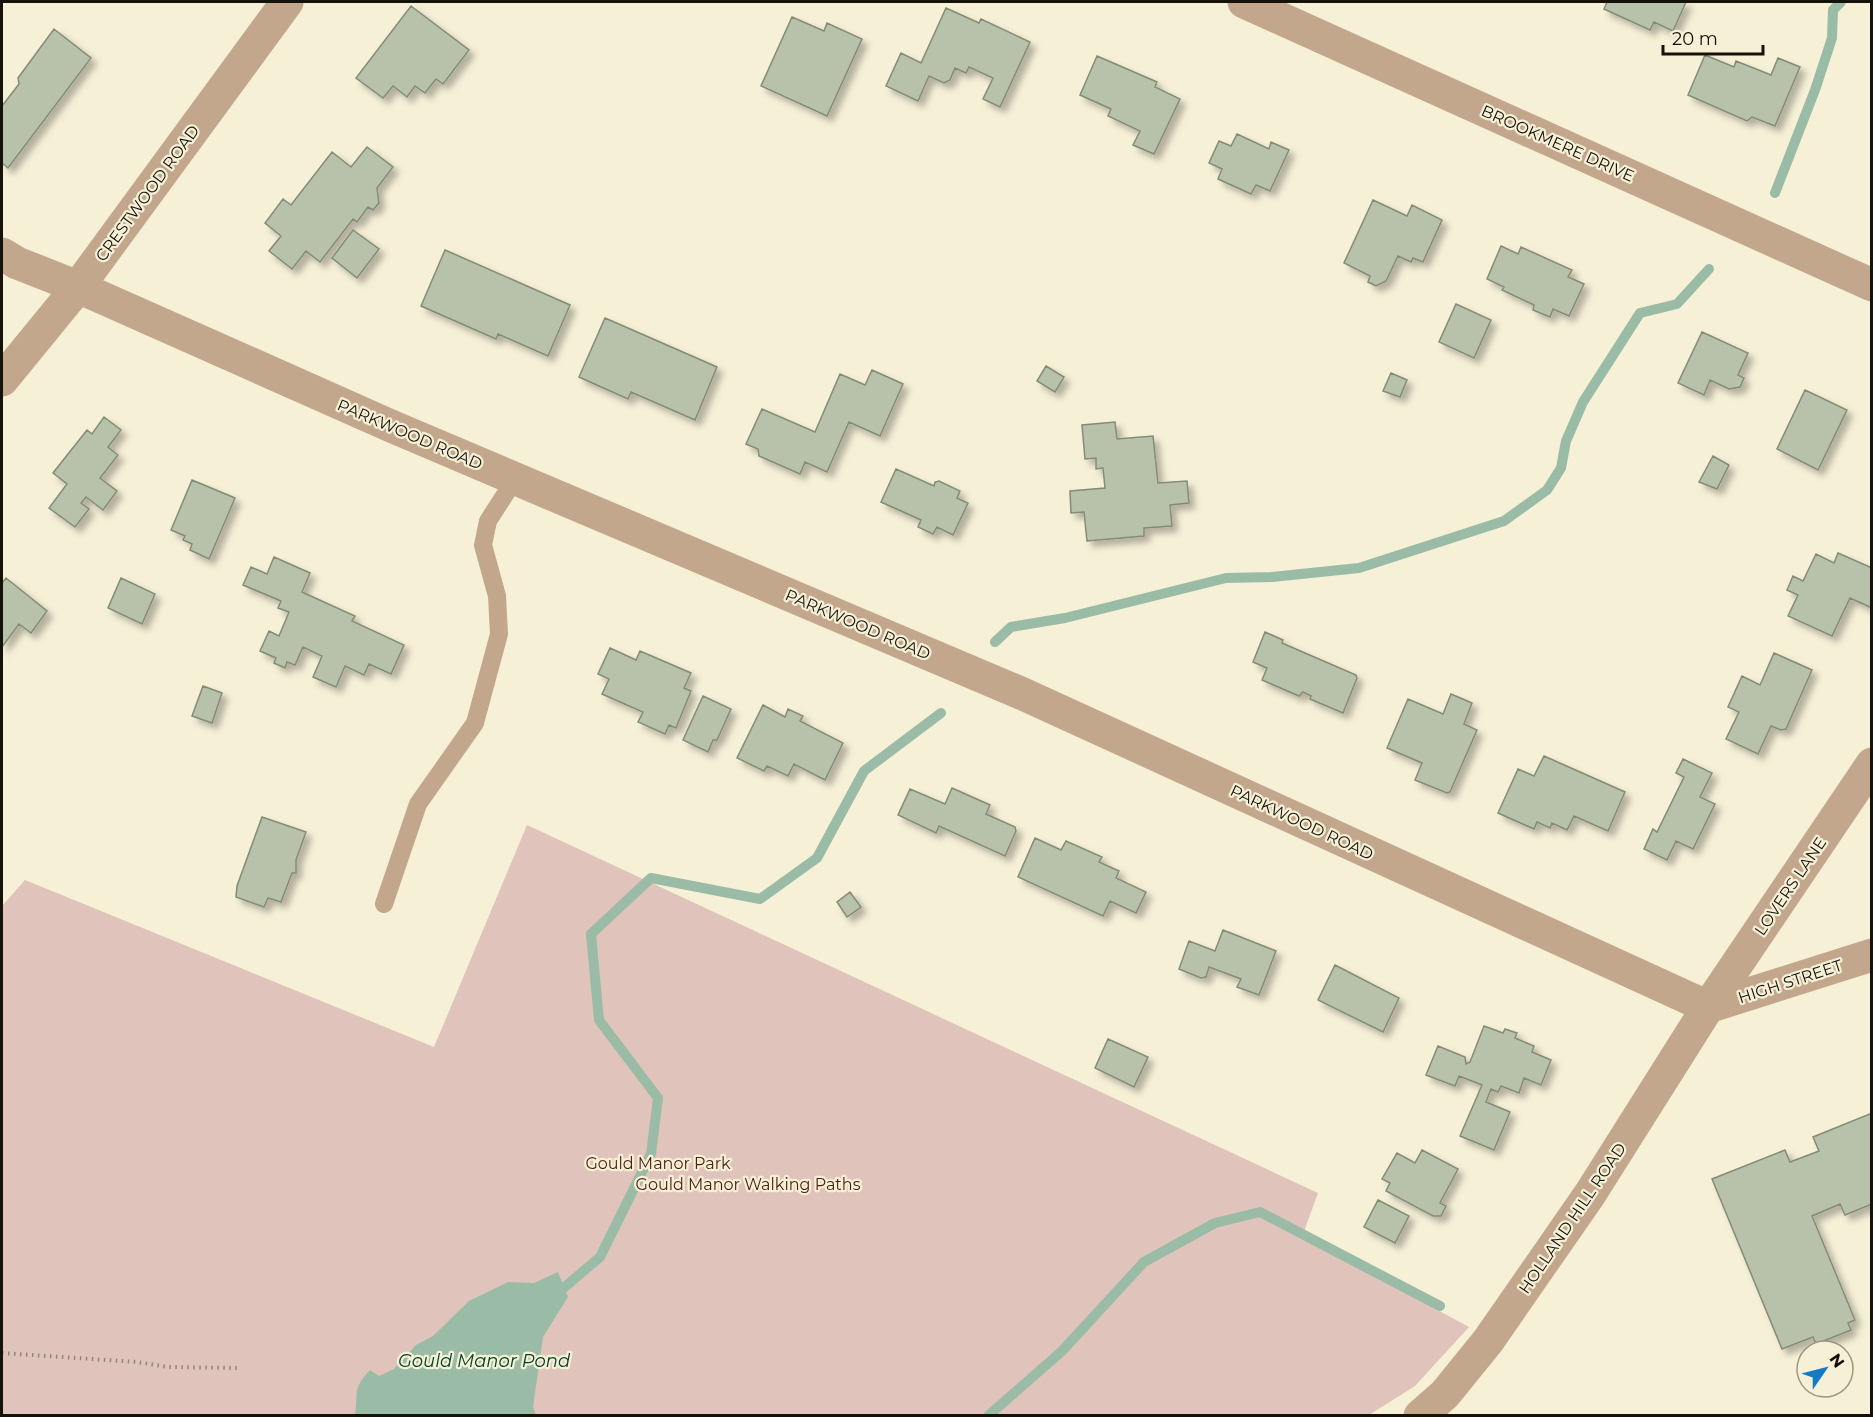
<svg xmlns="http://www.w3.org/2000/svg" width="1873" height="1417" font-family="Montserrat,sans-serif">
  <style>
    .green { fill: #e0c4bc }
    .water { fill: #9abca6 }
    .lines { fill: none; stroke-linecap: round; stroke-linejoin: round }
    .stream { stroke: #9abca6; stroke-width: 10 }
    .building { fill: #b8c2ab; stroke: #828c76; stroke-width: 1.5; filter: url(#shadow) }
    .path { stroke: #8c8876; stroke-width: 4; stroke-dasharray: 1.5 4.5; stroke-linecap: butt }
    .lane { stroke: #c3a78d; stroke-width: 18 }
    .street { stroke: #c3a78d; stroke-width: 33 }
    .labels { text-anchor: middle; stroke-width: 4.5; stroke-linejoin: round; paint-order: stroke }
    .street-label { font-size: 16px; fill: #141209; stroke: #f6f0d7 }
    .park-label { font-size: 16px; fill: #4f1c0f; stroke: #f6f0d7 }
    .water-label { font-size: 18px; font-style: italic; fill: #024225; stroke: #f6f0d7 }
  </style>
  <defs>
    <filter id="shadow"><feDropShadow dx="5.5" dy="5.5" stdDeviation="3" flood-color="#0004"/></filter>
  </defs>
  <rect width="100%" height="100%" fill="#f6f0d7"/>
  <path class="green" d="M527 825 1318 1193 1302 1237 1469 1327 1415 1386 1369 1415 2 1416V906L25 880 434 1047Z"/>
  <path class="water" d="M558 1272 568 1297 543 1337 533 1407 536 1415H355C359 1393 351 1390 370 1370L379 1376 394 1369 416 1345 433 1336 469 1301 508 1282 534 1283Z"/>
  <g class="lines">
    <path class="stream" d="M1775 193 1815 90 1832 38 1833 10 1841 2
      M995 642 1011 627 1065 618 1226 578 1272 577 1359 568 1504 521 1547 490 1561 468 1566 441 1583 402 1640 313 1677 304 1709 269
      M553 1297 600 1257 651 1154 658 1098 599 1020 591 934 651 878 760 899 817 858 864 771 941 713
      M988 1416 1062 1351 1144 1262 1215 1223 1260 1212 1440 1306"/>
  </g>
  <path class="building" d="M1607 2H1686L1673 31 1654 22 1650 30 1604 9Z
    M411 6 469 50 443 84 436 79 425 93 415 86 407 97 393 86 383 98 356 78Z
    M946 8 979 23 981 19 1030 42 1000 107 983 99 993 78 969 67 966 73 955 68 950 80 944 83 929 76 918 101 886 86 901 53 921 63Z
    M792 17 824 31 827 23 862 39 827 116 761 86Z
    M54 29 91 58 8 168 2 163V106L19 84 18 78Z
    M1705 55 1734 67 1736 61 1771 75 1778 58 1800 67 1775 126 1752 117 1747 121 1688 95Z
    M1097 56 1157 82 1155 87 1180 99 1154 154 1133 145 1140 131 1108 116 1111 109 1080 95Z
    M1237 134 1269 149 1271 142 1289 150 1270 191 1256 185 1251 194 1218 179 1222 169 1209 163 1219 141 1231 146Z
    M367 147 393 167 377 188 379 203 373 210 368 207 357 222 353 219 320 262 306 251 292 269 269 251 281 236 265 223 283 199 291 205 332 152 351 167Z
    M1373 200 1407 216 1412 205 1442 220 1423 262 1413 258 1411 262 1398 256 1386 281 1376 286 1368 282 1370 276 1344 263Z
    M353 230 379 249 357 278 332 258Z
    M1501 246 1518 254 1521 247 1572 270 1568 277 1584 284 1569 316 1553 309 1550 317 1533 310 1534 305 1502 290 1504 287 1487 279Z
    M445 250 570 305 548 356 498 334 496 339 421 306Z
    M1456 304 1491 320 1474 358 1439 342Z
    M605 318 717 367 695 420 631 392 628 399 579 377Z
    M1702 332 1748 353 1738 375 1744 378 1740 387 1729 389 1710 380 1704 395 1678 383Z
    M1046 366 1064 377 1055 392 1037 381Z
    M872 370 903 384 880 436 849 422 827 472 805 462 800 474 759 456 758 449 746 444 762 409 815 432 840 374 865 385Z
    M1391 373 1407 380 1400 397 1383 391Z
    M1805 390 1847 410 1818 470 1777 449Z
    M104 417 121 430 108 447 118 455 100 478 117 491 103 510 86 497 81 503 89 509 75 527 49 508 67 484 53 473 87 430 92 434Z
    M1115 422 1117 439 1153 436 1158 483 1187 481 1189 503 1170 505 1172 526 1144 528V536L1087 541 1084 512 1071 513 1070 491 1105 488 1103 468 1096 469V458L1085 459 1082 425Z
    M1713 456 1729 465 1717 489 1699 482Z
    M896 469 934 486 935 482 939 481 960 491 957 498 968 503 953 535 937 527 933 534 918 527 921 520 881 502Z
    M192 480 235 498 209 559 190 550 192 544 183 540 185 536 171 530Z
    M1838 553 1872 568V608L1850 598 1832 636 1788 616 1798 595 1787 590 1793 576 1803 581 1816 554 1834 563Z
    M274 557 310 573 302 592 355 616 352 621 404 645 391 674 369 664 364 675 345 666 336 687 313 677 322 656 303 647 295 665 287 662 285 668 274 663 276 658 260 651 269 631 279 636 289 612 278 608 281 601 243 585 251 567 267 574Z
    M6 578 47 611 31 633 19 624 2 647V583Z
    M121 578 155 594 142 624 108 608Z
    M1265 632 1283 640 1282 643 1356 675 1357 678 1343 713 1310 699 1311 696 1303 692 1299 696 1262 680 1267 668 1253 662Z
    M610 648 636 660 640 651 691 673 684 688 691 691 676 728 669 725 665 734 638 722 643 712 602 694 609 679 598 674Z
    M1774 653 1812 670 1786 729 1781 730 1771 726 1758 754 1726 739 1739 712 1728 707 1742 676 1760 685Z
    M203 686 222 693 212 723 192 716Z
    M1451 694 1472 703 1464 724 1477 730 1450 792 1447 793 1415 780 1422 763 1387 748 1408 699 1443 714Z
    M703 696 731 709 717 740H713L708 752 683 740Z
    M763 705 785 717 788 709 803 716 800 721 843 743 825 780 794 764 788 776 767 766 764 771 737 758Z
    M1544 756 1625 792 1608 831 1574 816 1567 830 1552 823 1550 828 1537 822 1534 829 1498 813 1518 769 1534 776Z
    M1683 759 1712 773 1700 797 1715 804 1693 849 1676 841 1667 860 1644 849 1653 829 1657 832 1684 777 1676 773Z
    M952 788 990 805 986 814 1015 827 1016 831 1005 856 939 826 936 833 898 815 910 789 945 804Z
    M262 817 306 832 296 860V873H292L281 902 268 898 264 907 236 897 237 886Z
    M1035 838 1061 850 1066 841 1102 857 1099 862 1119 871 1116 878 1146 892 1136 913 1110 901 1103 916 1018 877Z
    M850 892 861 907 847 917 837 902Z
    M1223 930 1276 951 1259 995 1237 987 1241 979 1209 967 1206 977 1201 978 1179 969 1189 941 1215 951Z
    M1335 965 1399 998 1383 1032 1318 1000Z
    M1484 1026 1503 1033 1505 1029 1517 1033 1515 1038 1534 1046 1532 1052 1551 1060 1541 1085 1524 1078 1519 1093 1501 1086 1498 1092 1491 1089 1486 1102 1510 1112 1494 1150 1460 1136 1482 1085 1459 1076 1455 1086 1426 1075 1438 1046 1465 1057 1466 1064 1470 1062Z
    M1108 1039 1148 1057 1134 1087 1095 1068Z
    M1872 1113V1204L1845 1215 1840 1204 1812 1216 1855 1320 1848 1323 1851 1330 1816 1344 1813 1337 1782 1349 1712 1179 1785 1150 1790 1162 1819 1151 1813 1137Z
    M1422 1150 1458 1169 1440 1203 1446 1206 1441 1216H1433L1386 1191 1390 1183 1382 1179 1397 1153 1415 1163Z
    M1378 1200 1409 1216 1395 1243 1364 1227Z"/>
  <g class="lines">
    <path class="path" d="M2 1353 137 1362 168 1367 239 1368"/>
    <path class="lane" d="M384 904 418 804 475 723 499 634 497 596 483 545 488 521 515 479"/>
    <path class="street" d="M1244 2 1872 285
      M2 254 17 263 78 287 391 426 1023 694 1708 1007
      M2 380 78 287 287 2
      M1708 1007 1872 955
      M1420 1416 1445 1394 1488 1341 1590 1194 1708 1007 1872 764"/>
  </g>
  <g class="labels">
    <g class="street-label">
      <text transform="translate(1558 143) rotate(24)" y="6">BROOKMERE DRIVE</text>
      <text transform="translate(147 193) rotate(-54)" y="6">CRESTWOOD ROAD</text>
      <text transform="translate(410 434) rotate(23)" y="6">PARKWOOD ROAD</text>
      <text transform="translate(858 624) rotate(23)" y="6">PARKWOOD ROAD</text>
      <text transform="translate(1302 822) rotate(25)" y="6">PARKWOOD ROAD</text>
      <text transform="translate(1790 886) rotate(-56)" y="6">LOVERS LANE</text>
      <text transform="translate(1790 981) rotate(-18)" y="6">HIGH STREET</text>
      <text transform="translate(1572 1218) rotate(-56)" y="6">HOLLAND HILL ROAD</text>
    </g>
    <g class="park-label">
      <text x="658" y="1169">Gould Manor Park</text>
      <text x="748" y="1190">Gould Manor Walking Paths</text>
    </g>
    <g class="water-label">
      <text x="484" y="1367">Gould Manor Pond</text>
    </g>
  </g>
  <rect width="1873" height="1417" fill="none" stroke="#141209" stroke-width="6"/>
  <g transform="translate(1825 1369) rotate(55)"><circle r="28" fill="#f6f0d7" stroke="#9c9785" stroke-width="1.5"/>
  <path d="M0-4.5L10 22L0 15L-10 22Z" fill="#137bc6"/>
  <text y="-9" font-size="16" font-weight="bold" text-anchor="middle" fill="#141209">N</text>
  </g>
  <path d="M1663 45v9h100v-9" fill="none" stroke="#141209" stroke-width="3"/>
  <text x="1672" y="45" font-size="18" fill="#141209" stroke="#f6f0d7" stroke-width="4.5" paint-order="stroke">20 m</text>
</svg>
